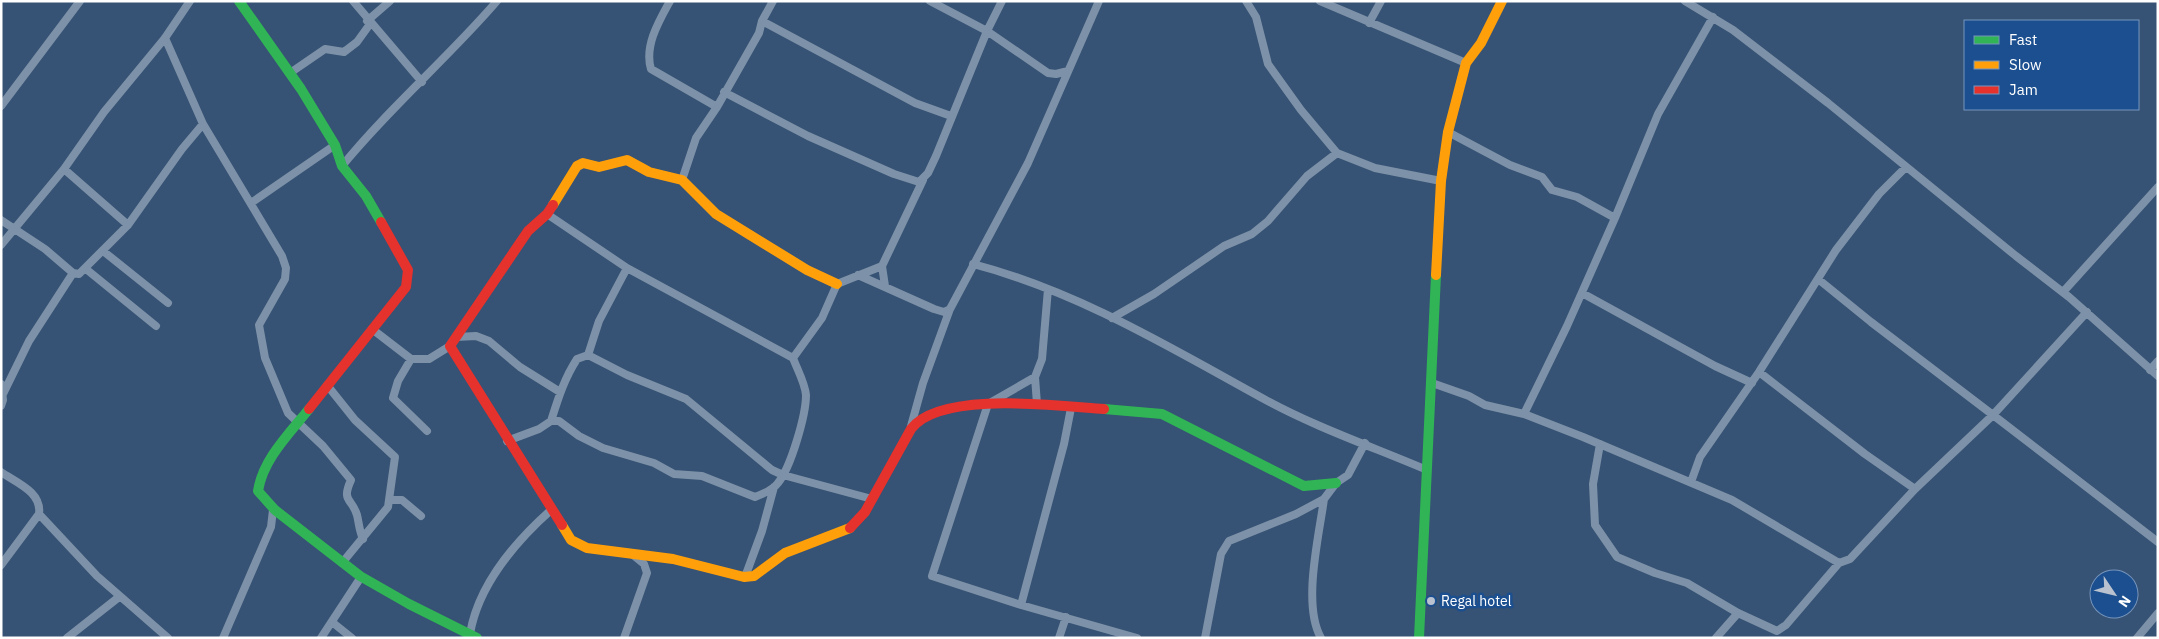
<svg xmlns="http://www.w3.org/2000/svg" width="2159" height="639" font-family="'IBM Plex Sans',sans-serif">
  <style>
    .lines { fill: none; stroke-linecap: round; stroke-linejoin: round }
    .street { stroke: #7d92a8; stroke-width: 8 }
    .fast { stroke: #30b455; stroke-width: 10 }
    .slow { stroke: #ff9f0a; stroke-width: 10 }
    .jam { stroke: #e5322d; stroke-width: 10 }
    .poi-dot { fill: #b9c2ce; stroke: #1b4f8f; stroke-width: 2 }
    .labels { text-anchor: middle; stroke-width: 5; stroke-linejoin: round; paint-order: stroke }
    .poi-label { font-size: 14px; fill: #fff; stroke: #1b4f8f; text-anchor: start }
  </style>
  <rect width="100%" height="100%" fill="#365274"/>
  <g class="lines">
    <path class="street" d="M353 1 422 82
      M670 1C659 21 644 46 651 69L717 107 759 33 762 21 773 1
      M1002 1 987 31 1048 73 1056 74 1068 71
      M1246 1 1256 17 1268 64 1301 110 1337 153 1375 168 1441 181
      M1320 1 1466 63
      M1685 1 1733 30 1828 103 2016 256 2069 297 2158 376
      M367 21 390 1
      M762 21 915 103 951 116
      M1369 23 1381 1
      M165 38 203 124 282 256 286 268 285 279 259 325 265 358 288 413 323 446 351 480C341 502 352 498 357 515 359 523 359 530 363 539
      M290 73 325 49 344 52 357 42 370 24
      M724 92 808 136 894 174 919 182 928 173 936 156 987 31 930 1
      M1 106 80 1
      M1448 132 1510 165 1542 177 1552 190 1577 197 1615 218
      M342 166C389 108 448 58 497 1
      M64 169 128 225
      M682 180 696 138 717 107
      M251 203 335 145
      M547 214 627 268
      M1 220 45 249 73 273 79 274 128 225 182 149 203 124
      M1 245 64 169 104 112 165 38 190 1
      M103 251 168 303
      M973 264C1077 291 1171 348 1264 399 1315 427 1373 447 1427 470
      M882 266 885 286
      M86 269 156 326
      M858 275 934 309 944 312 950 309 1028 163 1099 1
      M2063 292 2158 187
      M1582 293 1715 366 1752 383
      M2087 312 1993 415 2158 542
      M1112 318 1154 294 1224 246 1252 234 1268 221 1307 176 1337 153
      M372 329 411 359H429L450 346
      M456 337 476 336 489 341 520 367 560 392
      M588 355 599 321 627 268 793 358
      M411 359 398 381 393 398 427 431
      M2150 370 2158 361
      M1759 372 1865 454 1915 489
      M1035 377 988 404 932 576 1021 605 1137 638
      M1432 383 1469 396 1485 405 1524 414 1583 437 1732 500 1839 563
      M1 384 3 400 1 406
      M327 385 355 420 395 457 388 507 342 563
      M3 394 29 341 73 273
      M1037 404 1035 377 1042 359 1048 289
      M1524 414 1567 326 1615 218 1658 114 1713 17
      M551 421C558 399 564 379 577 359L588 355 627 375 686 399 772 470 783 475 872 499
      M911 426 923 383 950 309
      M507 441 539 429 551 421H559L579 436 603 448 654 463 674 474 702 476 755 497C763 494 773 490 778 483 791 467 806 415 806 395 805 383 797 369 793 358L822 318 837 284 882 266 923 180
      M1600 444 1593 484 1595 525 1617 557 1655 573 1687 583 1738 613 1777 631 1786 625 1839 563 1850 559 1915 489 1993 415 1871 322 1818 279
      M1 472C17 483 42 492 39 514L1 565
      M1691 482 1700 457 1759 372 1836 250 1879 194 1906 167
      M390 500H402L421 516
      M39 514 97 576 168 638
      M745 577 762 531 774 487
      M1021 605 1064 444 1071 408
      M332 622 352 638
      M470 634C478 586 515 542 551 510
      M67 638 119 597
      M223 638 271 527 273 510
      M321 638 361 577
      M624 638 647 573 644 564 633 555
      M1059 638 1066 617
      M1205 638 1221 554 1229 541 1296 514 1324 499 1336 483 1348 475 1365 443
      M1321 638C1302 605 1319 536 1324 499
      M1716 638 1738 613
      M2137 638 2158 613"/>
    <path class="fast" d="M239 1 301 89 335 145 342 166 366 196 381 222
      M309 409C289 434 263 459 258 491L275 510 360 576 409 604 477 638
      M1104 409 1162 414 1304 486 1336 483
      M1419 638 1436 275"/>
    <path class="slow" d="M553 205 577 166 583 163 599 167 627 160 649 172 682 180 716 214 807 270 837 284
      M1436 275 1441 181 1448 132 1466 63 1481 43 1502 1
      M562 525 571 540 587 548 673 559 744 577 754 576 785 553 850 528"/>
    <path class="jam" d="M553 205 547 214 528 231 450 346 562 525
      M309 409 406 287 408 270 381 222
      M850 528 865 512 911 429C940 390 1059 406 1104 409"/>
  </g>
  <circle class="poi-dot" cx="1431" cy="601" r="5"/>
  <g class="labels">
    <g class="poi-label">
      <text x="1441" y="606">Regal hotel</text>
    </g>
  </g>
  <rect width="2159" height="639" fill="none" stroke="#ffffff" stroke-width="5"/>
  <rect x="1964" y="20" width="175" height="90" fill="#1b4f8f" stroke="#7695bc"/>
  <rect x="1974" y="36" width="25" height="8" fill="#30b455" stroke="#7695bc"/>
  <text x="2009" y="45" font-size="15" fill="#ffffff">Fast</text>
  <rect x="1974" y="61" width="25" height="8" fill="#ff9f0a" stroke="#7695bc"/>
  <text x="2009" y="70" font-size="15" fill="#ffffff">Slow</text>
  <rect x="1974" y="86" width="25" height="8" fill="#e5322d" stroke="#7695bc"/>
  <text x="2009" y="95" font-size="15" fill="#ffffff">Jam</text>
  <g transform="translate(2114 594) rotate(125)"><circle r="24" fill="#1b4f8f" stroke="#7695bc"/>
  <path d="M0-4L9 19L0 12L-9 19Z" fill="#b9c2ce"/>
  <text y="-8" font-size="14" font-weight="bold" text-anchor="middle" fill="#ffffff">N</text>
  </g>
</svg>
